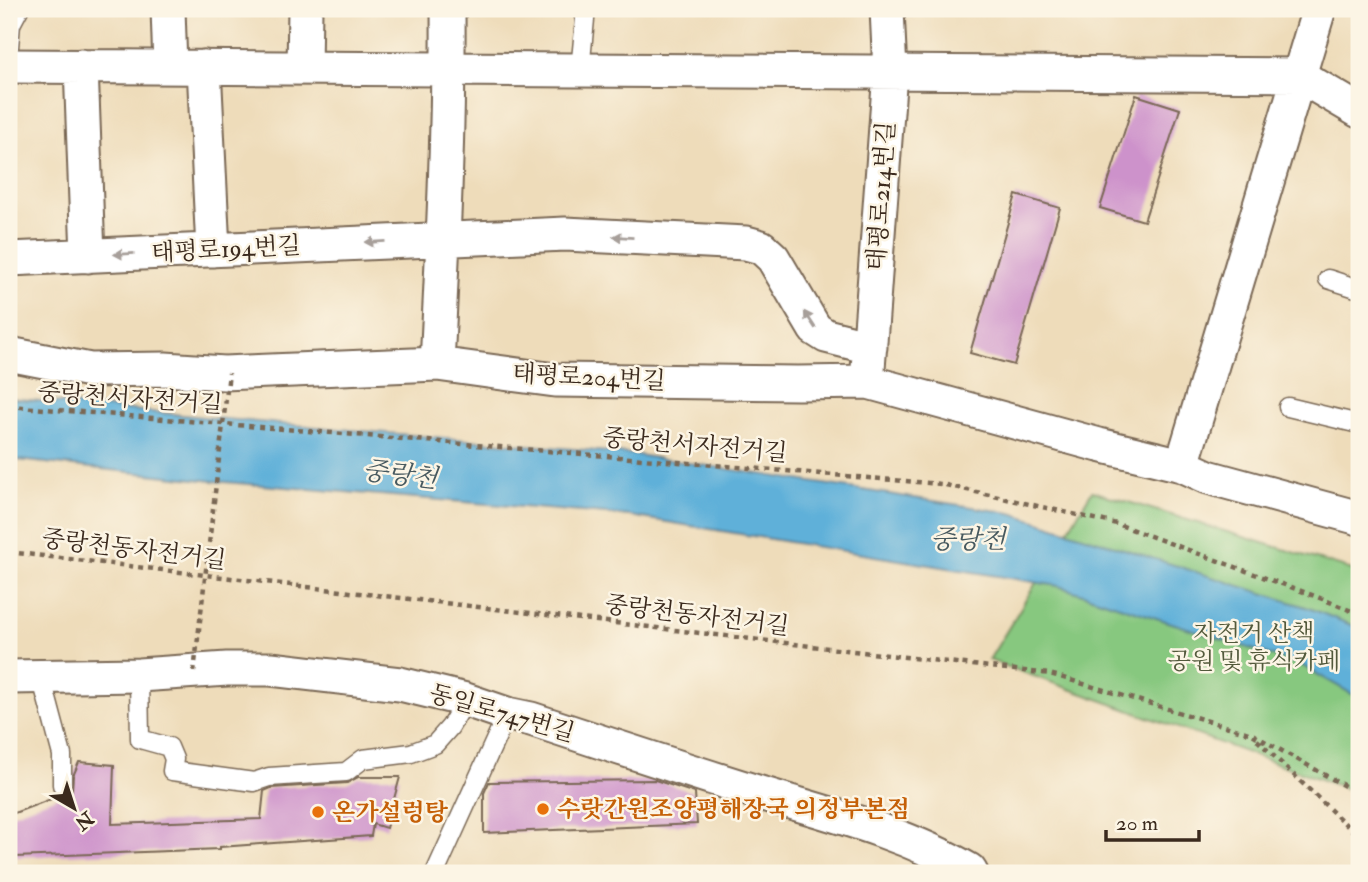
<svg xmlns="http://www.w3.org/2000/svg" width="1368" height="882" font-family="'IM FELL Double Pica','Noto Serif KR',serif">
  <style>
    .green { fill: #87c87f; stroke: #61794e; stroke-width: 2 }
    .water { fill: #5eb0d9; stroke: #4c6d7c; stroke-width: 2 }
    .building { fill: #cd92cb }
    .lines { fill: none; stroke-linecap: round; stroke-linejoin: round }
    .service-casing { stroke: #7a6855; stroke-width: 21 }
    .minor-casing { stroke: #7a6855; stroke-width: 37 }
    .path { stroke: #7a6855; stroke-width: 4.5; stroke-dasharray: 5 5; stroke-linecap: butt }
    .service { stroke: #fff; stroke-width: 18 }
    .minor { stroke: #fff; stroke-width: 33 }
    .path-bridge { stroke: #7a6855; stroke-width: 4.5; stroke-dasharray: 5 5; stroke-linecap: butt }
    .oneway { fill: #a79f9a }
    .food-dot { fill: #e8710a; stroke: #fcf5e5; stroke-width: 2.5 }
    .labels { text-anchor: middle; stroke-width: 5; stroke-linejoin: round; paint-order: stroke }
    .street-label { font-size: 24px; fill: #3b2a1e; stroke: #fcf5e5 }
    .park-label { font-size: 24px; fill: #52593b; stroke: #fcf5e5 }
    .food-label { font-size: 24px; font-weight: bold; fill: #c56008; stroke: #fcf5e5; text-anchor: start }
    .water-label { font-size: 26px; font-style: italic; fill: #47595f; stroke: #fcf5e5 }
  </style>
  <rect width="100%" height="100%" fill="#fcf5e5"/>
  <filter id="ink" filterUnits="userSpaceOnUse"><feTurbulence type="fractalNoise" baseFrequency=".0143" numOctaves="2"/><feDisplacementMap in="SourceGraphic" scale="14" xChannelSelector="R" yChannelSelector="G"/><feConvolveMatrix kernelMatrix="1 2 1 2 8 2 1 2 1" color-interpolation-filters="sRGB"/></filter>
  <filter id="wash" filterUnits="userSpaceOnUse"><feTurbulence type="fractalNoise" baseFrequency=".00686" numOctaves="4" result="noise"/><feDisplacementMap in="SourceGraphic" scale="28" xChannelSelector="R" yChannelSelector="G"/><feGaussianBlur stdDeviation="1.57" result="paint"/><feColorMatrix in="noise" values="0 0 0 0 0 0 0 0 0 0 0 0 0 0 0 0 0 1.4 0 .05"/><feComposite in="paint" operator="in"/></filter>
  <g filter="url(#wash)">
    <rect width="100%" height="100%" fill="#eedcba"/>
    <path class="green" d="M1092 491 1359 572V793L989 660Z"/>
    <path class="water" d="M9 398 213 418 631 454 1011 513 1309 608 1359 628V698L1301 665 1058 586 630 516 213 481 9 459Z"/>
    <g id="blocks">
      <path class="building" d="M1136 95 1180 109 1144 221 1100 208Z
        M1016 195 1060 208 1014 365 970 353Z
        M79 762 114 765 112 824 261 819 264 791 271 788 347 783 358 777H400L386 828 373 824 371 836 220 847V849L15 857 9 815 59 796 68 794 72 790 73 776Z
        M655 780 695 793 697 824 484 833V793L489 782Z"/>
    </g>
  </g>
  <g filter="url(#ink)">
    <use href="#blocks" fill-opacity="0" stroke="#7a6855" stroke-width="2"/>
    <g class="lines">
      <defs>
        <path id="service" d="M9 47 11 24 19 9
          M580 70 586 9
          M1328 279 1359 289
          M1288 407 1359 424
          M139 675 140 739 169 747 174 759 172 771 254 782 269 777 346 772 363 759 411 753 435 744 450 727 466 700
          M41 676 62 755V785
          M435 873 507 714"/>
        <path id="minor" d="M168 9 170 67
          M448 9C449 127 443 246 437 364L555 380 798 383 868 382 1099 445 1182 465 1208 477 1359 518
          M9 66 1298 75
          M81 66 88 256
          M204 67 213 250
          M304 68 305 9
          M1298 75 1359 111
          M9 259 565 234 746 243 761 247 773 258 815 329 826 336 870 347
          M9 354 90 370 165 369 224 373 437 364
          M868 369 890 72 887 9
          M1182 465 1319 9
          M9 677 139 675 227 669H271L400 684 466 700 507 714 531 719C607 744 683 769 760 793 830 814 905 833 969 870L971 873"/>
      </defs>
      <use href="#service" class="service-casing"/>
      <use href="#minor" class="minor-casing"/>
      <path class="path" d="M9 406 941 484 1117 524 1315 596 1359 614
        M9 552 1050 674 1252 734 1359 794
        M1257 740 1359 837"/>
      <use href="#service" class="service"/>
      <use href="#minor" class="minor"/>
      <path class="path-bridge" d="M194 672 229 373"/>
    </g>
    <defs><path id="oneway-solid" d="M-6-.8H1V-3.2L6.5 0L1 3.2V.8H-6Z" transform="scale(1.75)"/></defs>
    <g class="oneway">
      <use href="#oneway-solid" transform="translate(623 237) rotate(-177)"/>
      <use href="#oneway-solid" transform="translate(375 242) rotate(177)"/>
      <use href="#oneway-solid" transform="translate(124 254) rotate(177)"/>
      <use href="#oneway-solid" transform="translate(810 320) rotate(-123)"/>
    </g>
  </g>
  <g class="food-dot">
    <circle cx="543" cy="809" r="7"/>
    <circle cx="318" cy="812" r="7"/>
  </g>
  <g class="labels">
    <g class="street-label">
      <text transform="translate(881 196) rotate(-86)" y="8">태평로214번길</text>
      <text transform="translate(226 249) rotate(-3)" y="8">태평로194번길</text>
      <text transform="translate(589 377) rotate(3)" y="8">태평로204번길</text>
      <text transform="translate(130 398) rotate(4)" y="8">중랑천서자전거길</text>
      <text transform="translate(695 445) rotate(5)" y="8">중랑천서자전거길</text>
      <text transform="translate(134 549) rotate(7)" y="8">중랑천동자전거길</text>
      <text transform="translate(697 615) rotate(7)" y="8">중랑천동자전거길</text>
      <text transform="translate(502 713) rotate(16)" y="8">동일로747번길</text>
    </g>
    <g class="park-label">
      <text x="1254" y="641">자전거 산책<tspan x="1254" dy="28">공원 및 휴식카페</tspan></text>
    </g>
    <g class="food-label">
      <text x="557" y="817">수랏간원조양평해장국 의정부본점</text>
      <text x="332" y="820">온가설렁탕</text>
    </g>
    <g class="water-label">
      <text transform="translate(400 474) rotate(7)" y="9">중랑천</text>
      <text x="968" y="548">중랑천</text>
    </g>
  </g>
  <rect width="1368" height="882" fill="none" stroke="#fcf5e5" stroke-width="35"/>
  <g transform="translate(74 808) rotate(141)" stroke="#fcf5e5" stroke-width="5" paint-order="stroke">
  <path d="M0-5L12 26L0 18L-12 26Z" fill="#3b2a1e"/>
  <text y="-10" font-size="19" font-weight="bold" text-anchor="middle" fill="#3b2a1e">N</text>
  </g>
  <path d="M1106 830v10h93v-10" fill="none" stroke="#3b2a1e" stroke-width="3.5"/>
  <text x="1116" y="830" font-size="21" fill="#3b2a1e" stroke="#fcf5e5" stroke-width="5" paint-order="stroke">20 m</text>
</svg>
